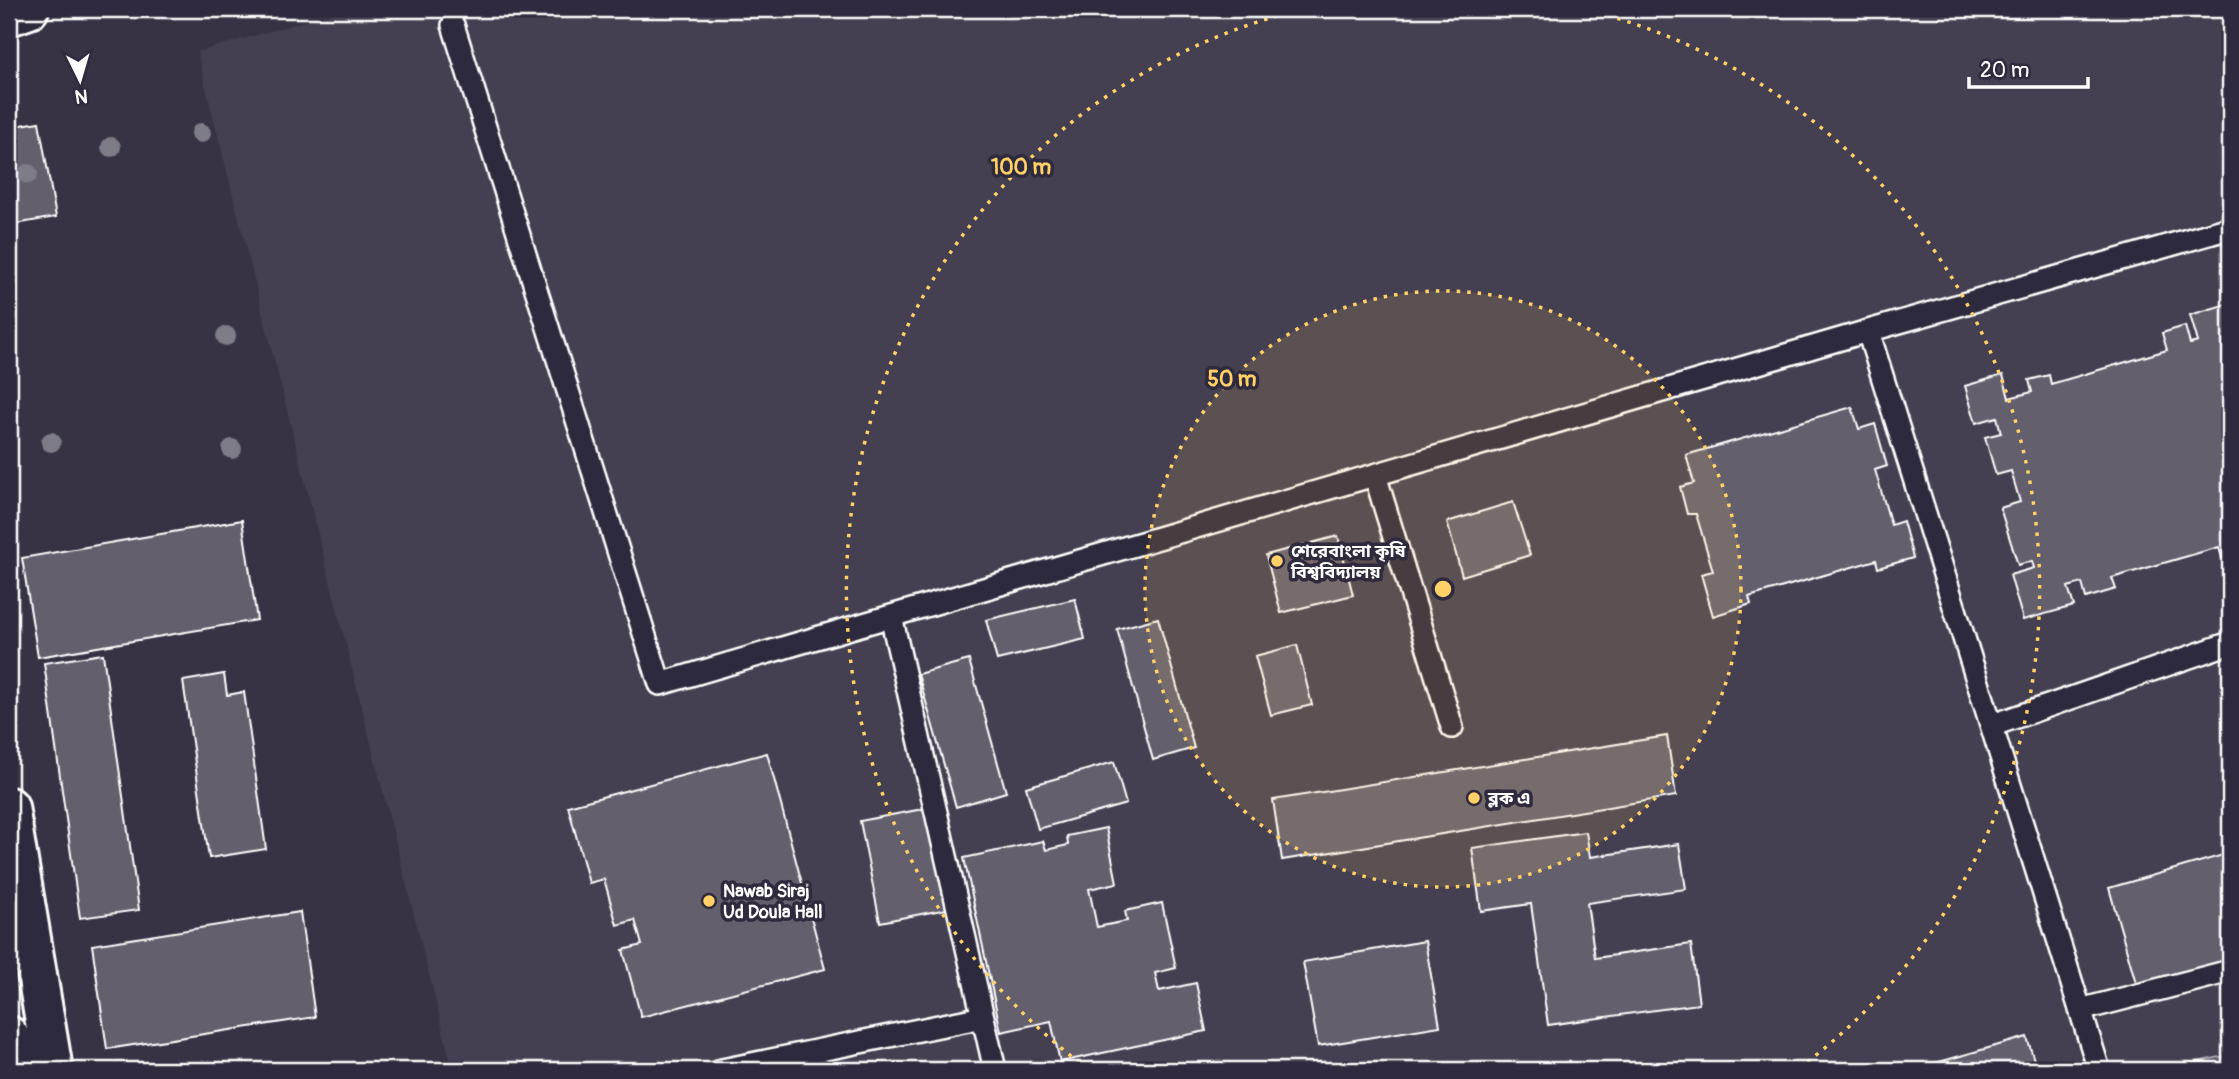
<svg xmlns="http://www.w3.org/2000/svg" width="2239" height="1079" font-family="Pangolin,'Noto Sans Bengali',sans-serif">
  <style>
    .built { fill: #444051 }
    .green { fill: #514c5c; stroke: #a8a6ae; stroke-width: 2 }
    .building { fill: #635f6d; stroke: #fff; stroke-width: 2 }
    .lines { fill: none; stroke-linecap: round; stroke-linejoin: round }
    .service-casing { stroke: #fff; stroke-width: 26 }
    .tertiary-casing { stroke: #fff; stroke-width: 44 }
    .service { stroke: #2f2a3d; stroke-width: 21 }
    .tertiary { stroke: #2f2a3d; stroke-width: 38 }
    .tree { fill: #7e7c88 }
    .ring { fill: none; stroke: #ffd166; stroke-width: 3.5; stroke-dasharray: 3.5 7 }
    .poi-dot { fill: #ffd166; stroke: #2f2a3d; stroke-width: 2.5 }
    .labels { text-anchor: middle; stroke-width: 7; stroke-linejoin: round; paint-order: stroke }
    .poi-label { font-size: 18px; font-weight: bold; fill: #fff; stroke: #2f2a3d; text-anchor: start }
    .centre { fill: #ffd166; stroke: #2f2a3d; stroke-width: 3.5 }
    .ring-label { font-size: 21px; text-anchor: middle; font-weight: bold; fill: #ffd166; stroke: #2f2a3d; stroke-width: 7; stroke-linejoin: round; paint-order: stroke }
  </style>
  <rect width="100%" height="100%" fill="#373345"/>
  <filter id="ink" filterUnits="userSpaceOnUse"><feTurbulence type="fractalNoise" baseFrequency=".0143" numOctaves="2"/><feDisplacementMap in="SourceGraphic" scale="14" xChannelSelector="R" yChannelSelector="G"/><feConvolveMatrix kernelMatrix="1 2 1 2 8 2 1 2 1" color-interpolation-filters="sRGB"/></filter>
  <g filter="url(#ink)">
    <path class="built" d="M348 9H2230V1070H453L197 52Z"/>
    <path class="green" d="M2230 1055V1070H2159Z"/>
    <path class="building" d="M39 122 56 217 9 225V127Z
      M2230 303V555L2222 558 2219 547 2112 578 2116 589 2086 598 2082 583 2068 587 2074 606 2023 620 2010 575 2034 568 2032 561 2018 565 2000 508 2020 502 2011 471 1996 475 1985 437 2001 433 1997 417 1976 423 1965 386 2003 375 2009 398 2032 392 2029 380 2049 375 2051 384 2167 350 2162 333 2185 326 2190 344 2198 342 2190 315Z
      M1852 407 1859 429 1875 424 1887 466 1875 470 1891 525 1903 521 1913 558 1878 568 1876 560 1749 597 1751 604 1713 616 1701 574 1713 571 1696 514H1687L1680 487 1694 483 1686 455Z
      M1513 502 1530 555 1462 576 1447 522Z
      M242 520 257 620 38 657 22 558Z
      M1338 536 1353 595 1281 613 1266 555Z
      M1075 599 1085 639 997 660 986 620Z
      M1158 618 1194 748 1153 760 1117 629Z
      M1297 645 1312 705 1271 715 1255 656Z
      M103 654 139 910 80 918 44 663Z
      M969 660 1006 792 956 807 918 674Z
      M224 674 227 695 244 692 266 849 209 858 183 681Z
      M1667 736 1676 796 1282 860 1273 800Z
      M767 753 825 969 641 1017 623 950 642 945 635 920 617 925 604 879 589 883 568 806Z
      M1114 762 1126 804 1038 829 1026 787Z
      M928 808 947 909 880 922 860 821Z
      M1106 828 1117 883 1089 889 1097 927 1127 921 1125 911 1162 903 1176 968 1155 973 1159 991 1196 983 1206 1031 1060 1062 1051 1021 1001 1032 964 858 1043 841 1046 850 1068 845 1067 836Z
      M1586 832 1590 857 1679 844 1686 889 1587 903 1595 958 1691 944 1699 1004 1548 1025 1531 904 1481 911 1472 848Z
      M2230 853V964L2138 990 2109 888Z
      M300 912 315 1017 107 1049 92 945Z
      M1425 941 1440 1026 1318 1046 1303 962Z
      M2027 1037 2037 1070H1911Z"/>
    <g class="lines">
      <defs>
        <path id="service" d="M453 25 660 684 891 616 995 1070
          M1868 331 2230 228
          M1375 475 1452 727
          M891 616 1868 331 2099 1070
          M1993 725 2230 643
          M2080 1010 2230 971
          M722 1070 983 1017"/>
        <path id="tertiary" d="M9 16 29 9
          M9 807 53 1070
          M9 1036 15 1070"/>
      </defs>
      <use href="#service" class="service-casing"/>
      <use href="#tertiary" class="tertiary-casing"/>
      <use href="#service" class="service"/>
      <use href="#tertiary" class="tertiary"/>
    </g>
    <g class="tree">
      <circle cx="201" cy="133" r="10"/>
      <circle cx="111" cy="147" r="10"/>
      <circle cx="28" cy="174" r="10"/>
      <circle cx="226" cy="336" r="10"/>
      <circle cx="51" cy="442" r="10"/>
      <circle cx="232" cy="449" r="10"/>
    </g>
  </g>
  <circle cx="1443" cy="589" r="298" fill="#ffd166" fill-opacity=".12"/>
  <g class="ring">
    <circle cx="1443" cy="589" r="298"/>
    <path d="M1088 1069A597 597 0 0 1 1299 10M1587 10A597 597 0 0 1 1798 1069"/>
  </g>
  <g class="poi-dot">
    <circle cx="1277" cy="561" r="7"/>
    <circle cx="1474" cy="798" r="7"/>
    <circle cx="709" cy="901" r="7"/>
  </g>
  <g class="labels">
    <g class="poi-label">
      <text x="1291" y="557">শেরেবাংলা কৃষি<tspan x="1291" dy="21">বিশ্ববিদ্যালয়</tspan></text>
      <text x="1488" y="804">ব্লক এ</text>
      <text x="723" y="897">Nawab Siraj<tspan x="723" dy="21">Ud Doula Hall</tspan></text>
    </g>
  </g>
  <circle cx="1443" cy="589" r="10" class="centre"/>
  <g class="ring-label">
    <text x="1021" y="174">100 m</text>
    <text x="1232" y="386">50 m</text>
  </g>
  <rect width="2239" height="1079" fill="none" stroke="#2f2a3d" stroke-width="35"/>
  <rect x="18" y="18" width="2204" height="1044" fill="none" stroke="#fff" stroke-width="2.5" filter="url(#ink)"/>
  <g transform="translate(80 80) rotate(175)" stroke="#2f2a3d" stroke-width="5" paint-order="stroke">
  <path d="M0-5L12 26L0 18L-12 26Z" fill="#ffffff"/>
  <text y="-10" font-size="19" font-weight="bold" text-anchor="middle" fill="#ffffff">N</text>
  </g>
  <path d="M1969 77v10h119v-10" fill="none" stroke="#ffffff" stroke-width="3.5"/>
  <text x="1980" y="77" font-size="21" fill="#ffffff" stroke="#2f2a3d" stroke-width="5" paint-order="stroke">20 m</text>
</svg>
